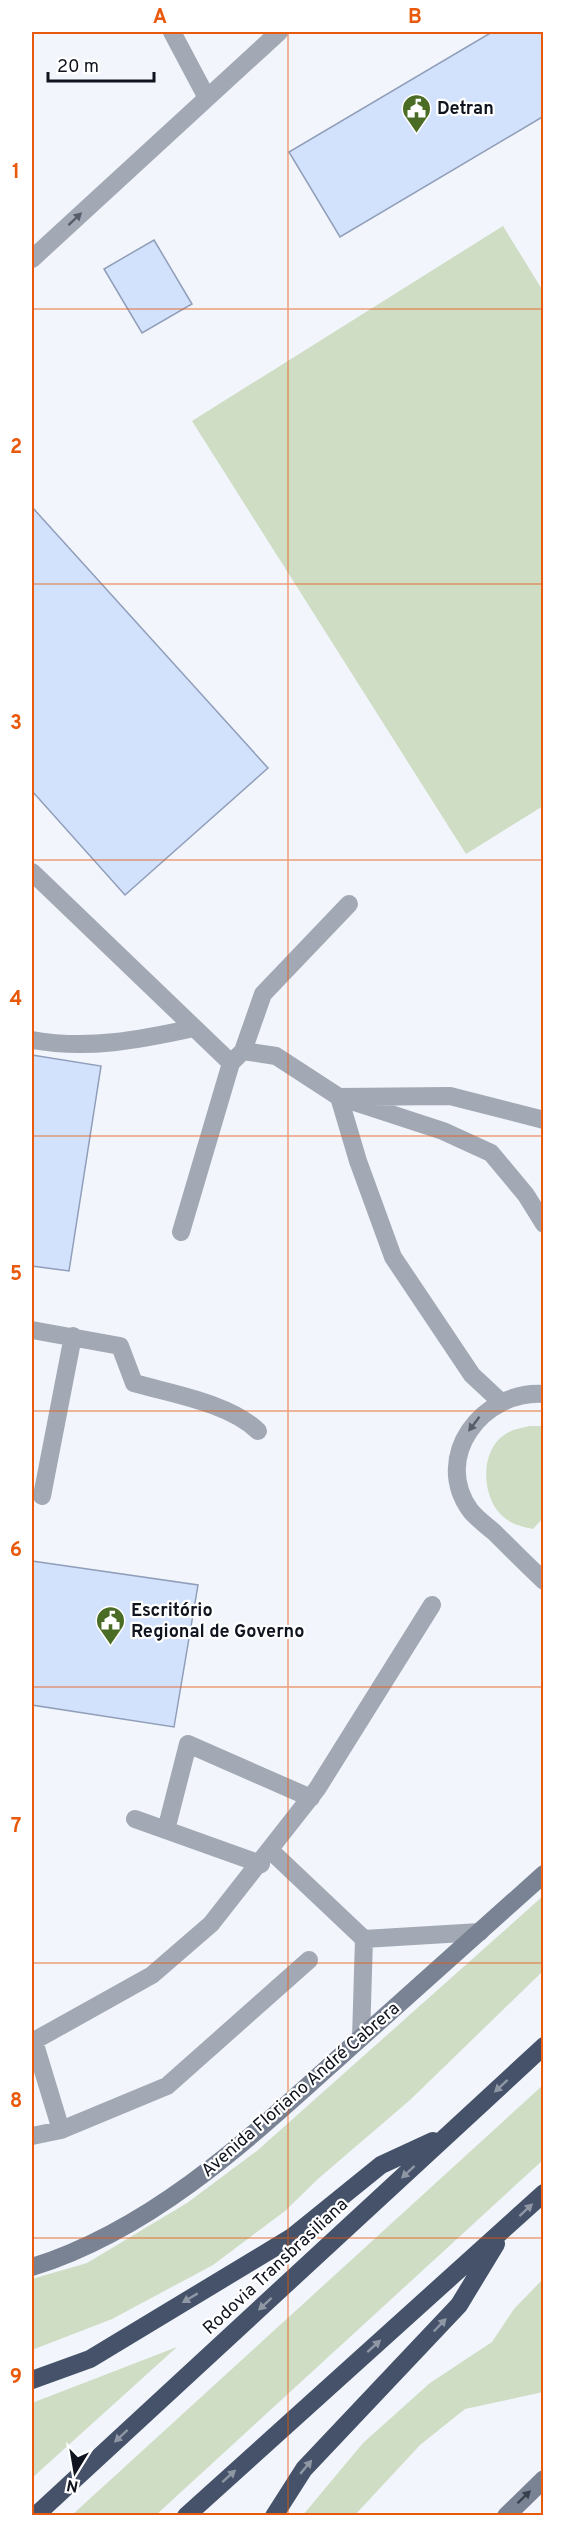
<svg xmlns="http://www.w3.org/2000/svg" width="575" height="2547" font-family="Overpass,sans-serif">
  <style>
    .green { fill: #ceddc3 }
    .building { fill: #d2e1fc; stroke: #909eb9; stroke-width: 1.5 }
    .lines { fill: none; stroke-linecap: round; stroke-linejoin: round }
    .service { stroke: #a2a8b4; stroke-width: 18 }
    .minor { stroke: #a2a8b4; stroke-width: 18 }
    .secondary { stroke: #798394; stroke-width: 18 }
    .motorway { stroke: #455269; stroke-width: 18 }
    .oneway { fill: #585e69 }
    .oneway2 { fill: #8f97a5 }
    .oneway3 { fill: #39404d }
    .grid { fill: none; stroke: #e8590c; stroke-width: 1.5; stroke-opacity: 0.55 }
    .labels { text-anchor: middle; stroke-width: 4.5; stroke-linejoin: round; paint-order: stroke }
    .poi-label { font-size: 18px; font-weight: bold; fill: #0f141e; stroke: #fff; text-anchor: start }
    .street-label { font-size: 18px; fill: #0f141e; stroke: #fff }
    .neatline { fill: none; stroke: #e8590c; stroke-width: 2 }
    .grid-label { font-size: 20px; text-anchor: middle; font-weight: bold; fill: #e8590c }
  </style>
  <rect width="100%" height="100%" fill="#f2f5fb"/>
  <path class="green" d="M503 226 543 291V806L466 854 192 421Z
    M530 1426H544L543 1518 533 1529C524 1527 514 1525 506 1519 482 1502 478 1453 504 1435 512 1429 521 1428 530 1426Z
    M543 1896V1971L410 2100 319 2178 285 2211 213 2265 112 2319 32 2350V2279L87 2263 187 2203 258 2150Z
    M543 2085V2160L156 2515H72Z
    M543 2279V2392L465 2409 420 2445 355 2515H303L363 2443 430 2383 492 2342 514 2309Z
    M177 2347 32 2478V2403Z"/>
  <path class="building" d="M492 32H544V116L340 237 289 152Z
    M154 240 192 304 142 333 104 269Z
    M32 507 268 768 125 895 32 791Z
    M32 1055 101 1066 69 1271 32 1266Z
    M32 1561 198 1585 174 1727 32 1705Z"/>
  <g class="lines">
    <path class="service" d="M32 872 231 1063
      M32 1040C88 1050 139 1040 194 1028
      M243 1051 263 994 349 904
      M181 1232 231 1063 243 1051 276 1056 339 1097 443 1131 491 1153 526 1195 544 1224
      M32 1330 120 1346 134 1383C172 1394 229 1403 258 1431
      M544 1394C482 1390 432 1457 470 1510 476 1518 486 1525 494 1532 510 1548 527 1565 544 1581
      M501 1402 472 1375 393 1257 358 1161 339 1097 450 1096 544 1120
      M42 1496 73 1336
      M135 1819 261 1864
      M166 1830 188 1744 311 1798
      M271 1851 364 1939 480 1932
      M361 2038 364 1939
      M34 2041 61 2130 167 2086 309 1960
      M32 2042 152 1975 211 1924 317 1789 432 1605
      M32 2136 61 2130"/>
    <path class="minor" d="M172 32 207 98
      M32 259 279 32"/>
    <path class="secondary" d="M32 2267C154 2229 251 2137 344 2053 410 1994 477 1934 544 1874
      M506 2516 544 2479"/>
    <path class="motorway" d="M32 2380 90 2359 292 2237 381 2165 433 2141
      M35 2516 544 2046
      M186 2516 544 2193
      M274 2516 304 2469 459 2305 496 2244"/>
  </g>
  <defs><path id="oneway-solid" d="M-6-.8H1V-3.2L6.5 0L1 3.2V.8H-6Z" transform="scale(1.5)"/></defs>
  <g class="oneway">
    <use href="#oneway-solid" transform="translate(75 219) rotate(-43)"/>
    <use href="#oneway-solid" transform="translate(474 1424) rotate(127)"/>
  </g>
  <g class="oneway2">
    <use href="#oneway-solid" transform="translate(501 2086) rotate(137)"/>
    <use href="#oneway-solid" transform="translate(408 2172) rotate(137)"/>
    <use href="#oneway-solid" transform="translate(526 2210) rotate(-43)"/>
    <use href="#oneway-solid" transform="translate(190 2298) rotate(149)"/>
    <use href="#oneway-solid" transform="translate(265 2304) rotate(137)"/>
    <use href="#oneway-solid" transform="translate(440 2325) rotate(-46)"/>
    <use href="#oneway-solid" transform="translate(374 2346) rotate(-42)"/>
    <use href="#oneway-solid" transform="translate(121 2436) rotate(137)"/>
    <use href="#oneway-solid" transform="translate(306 2467) rotate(-50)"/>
    <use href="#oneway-solid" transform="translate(229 2476) rotate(-42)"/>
  </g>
  <use class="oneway3" href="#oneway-solid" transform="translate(524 2497) rotate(-44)"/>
  <path class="grid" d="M288 32V2516M32 309H544M32 584H544M32 860H544M32 1136H544M32 1411H544M32 1687H544M32 1963H544M32 2238H544"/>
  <defs>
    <symbol id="civic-pin" viewBox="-11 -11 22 30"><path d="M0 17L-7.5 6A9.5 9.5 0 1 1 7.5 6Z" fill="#4a6c24" stroke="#fff"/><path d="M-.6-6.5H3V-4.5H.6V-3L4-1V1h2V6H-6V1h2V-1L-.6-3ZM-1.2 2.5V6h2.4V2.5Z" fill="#fff"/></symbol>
  </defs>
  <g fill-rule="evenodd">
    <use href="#civic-pin" x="400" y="92" width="33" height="45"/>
    <use href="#civic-pin" x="94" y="1604" width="33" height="45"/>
  </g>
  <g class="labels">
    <g class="poi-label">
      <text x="437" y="114">Detran</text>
      <text x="131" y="1616">Escritório<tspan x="131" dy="21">Regional de Governo</tspan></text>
    </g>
    <g class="street-label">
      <text transform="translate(300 2089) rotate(-41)" y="6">Avenida Floriano André Cabrera</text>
      <text transform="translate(275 2266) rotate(-43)" y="6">Rodovia Transbrasiliana</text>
    </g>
  </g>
  <rect width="575" height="2547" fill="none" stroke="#ffffff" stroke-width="66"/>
  <g transform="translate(75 2472) rotate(191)" stroke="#ffffff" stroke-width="4.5" paint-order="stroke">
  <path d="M0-4.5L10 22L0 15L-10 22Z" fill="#0f141e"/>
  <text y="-9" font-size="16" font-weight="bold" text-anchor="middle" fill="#0f141e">N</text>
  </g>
  <path d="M48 72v9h106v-9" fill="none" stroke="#0f141e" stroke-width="3"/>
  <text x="57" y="72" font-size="18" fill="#0f141e" stroke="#ffffff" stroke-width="4.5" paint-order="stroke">20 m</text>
  <rect x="33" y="33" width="509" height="2481" class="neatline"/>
  <g class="grid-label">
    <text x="160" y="23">A</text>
    <text x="415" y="23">B</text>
    <text x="16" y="178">1</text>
    <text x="16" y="453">2</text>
    <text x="16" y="729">3</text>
    <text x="16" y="1005">4</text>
    <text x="16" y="1280">5</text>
    <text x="16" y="1556">6</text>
    <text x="16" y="1832">7</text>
    <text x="16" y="2107">8</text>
    <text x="16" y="2383">9</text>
  </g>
</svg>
